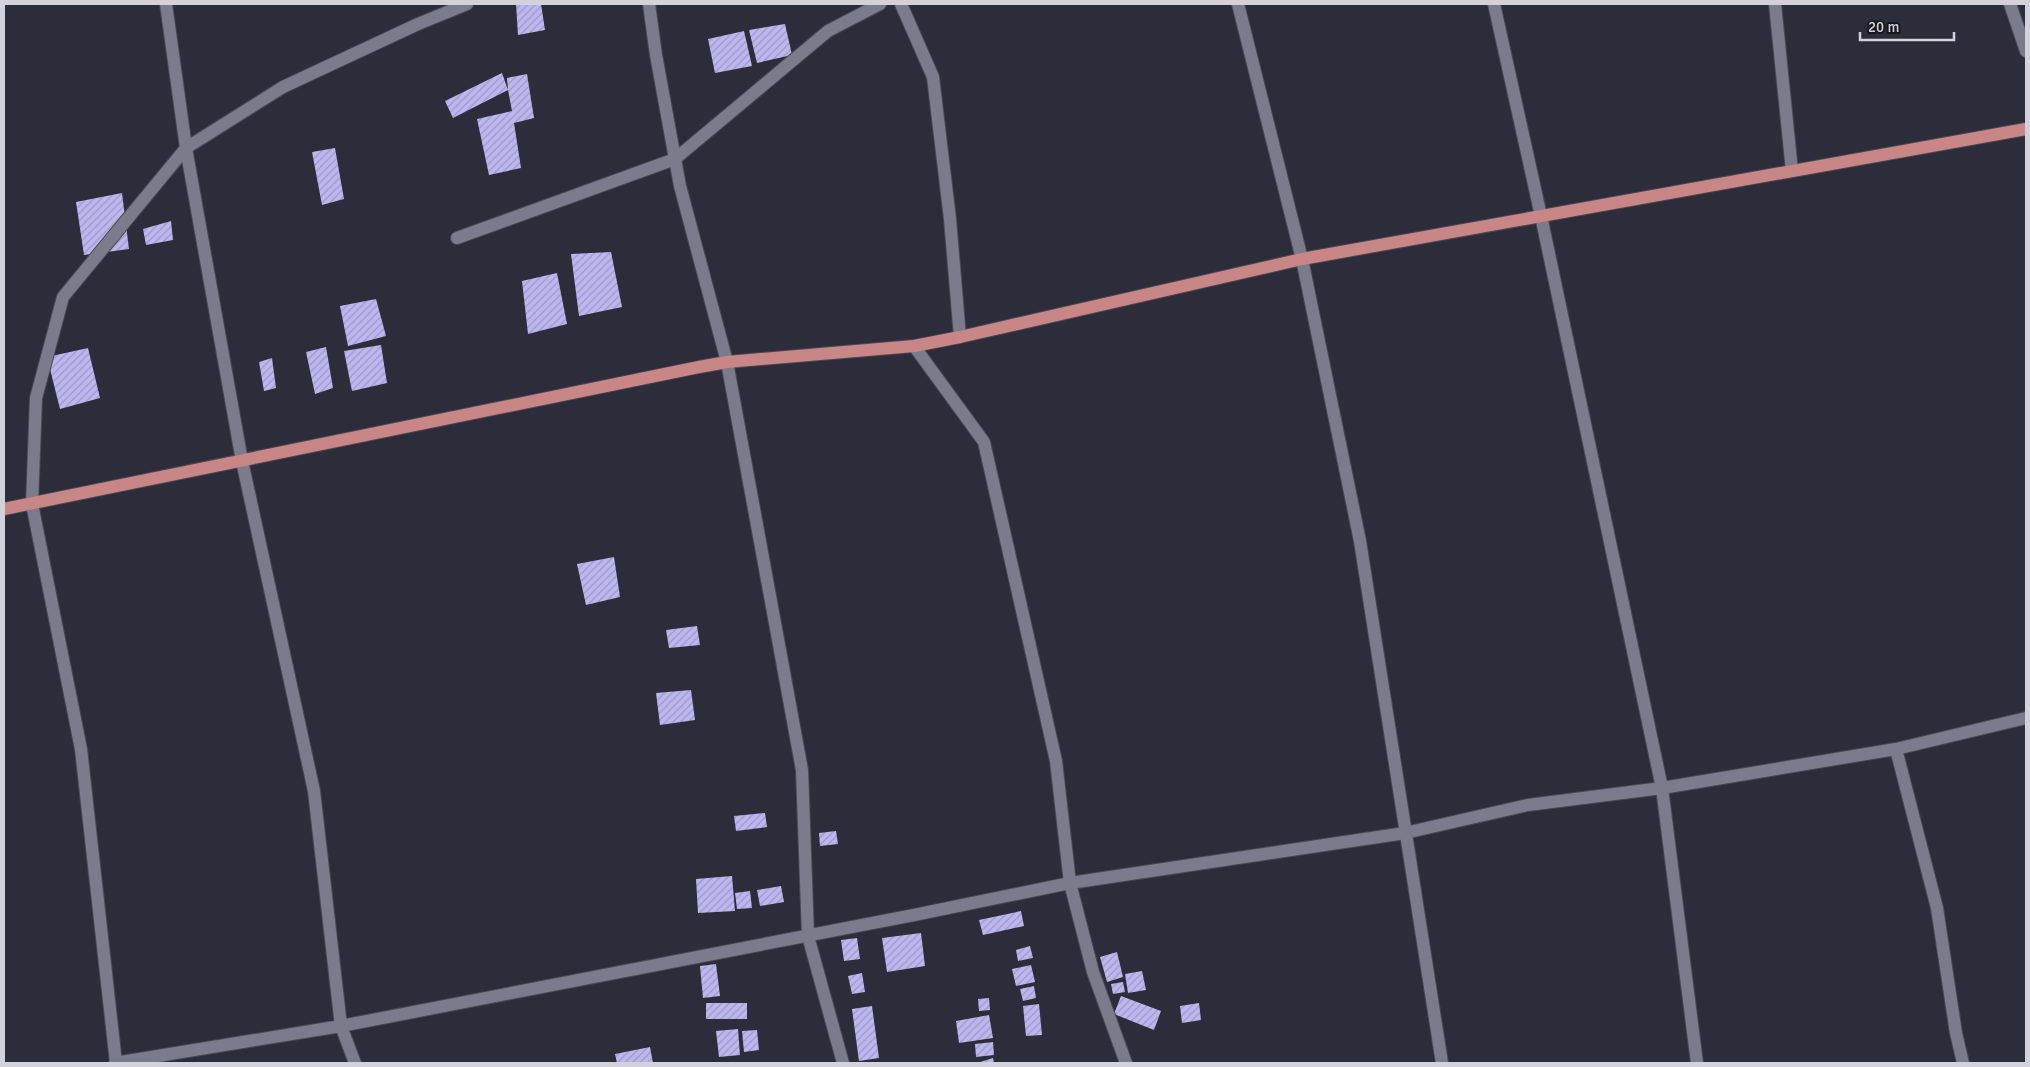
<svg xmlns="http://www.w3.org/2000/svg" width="2030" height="1067" font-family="Signika,sans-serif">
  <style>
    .building { fill: url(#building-hatch) }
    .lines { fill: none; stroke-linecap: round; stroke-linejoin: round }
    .minor-casing { stroke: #4b4955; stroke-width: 14 }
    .major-casing { stroke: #4b4955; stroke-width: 14 }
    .minor { stroke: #7c7b8c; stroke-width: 12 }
    .major { stroke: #c88686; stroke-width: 12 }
  </style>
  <defs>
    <pattern id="building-hatch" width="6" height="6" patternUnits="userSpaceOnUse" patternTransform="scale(1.25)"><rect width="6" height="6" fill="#bcb7f0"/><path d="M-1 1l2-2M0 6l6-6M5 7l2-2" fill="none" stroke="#9d99c4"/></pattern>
  </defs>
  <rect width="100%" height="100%" fill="#2d2c3a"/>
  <path class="building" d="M516 4H541L545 30 518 35Z
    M785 24 792 55 757 63 749 30Z
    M744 31 752 66 715 73 708 39Z
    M502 73 508 90 507 78 527 74 534 118 514 123 521 168 489 175 477 119 512 111 508 90 453 118 445 101Z
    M335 148 344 199 322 205 312 152Z
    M122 193 129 249 84 255 76 202Z
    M171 221 173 240 146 245 143 229Z
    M611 252 622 307 579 316 571 254Z
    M557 273 567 324 528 334 522 281Z
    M376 299 386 336 348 346 340 306Z
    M381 345 387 383 352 391 344 351Z
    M326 347 333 388 315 394 306 352Z
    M88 348 100 398 60 409 47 357Z
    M272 358 276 388 264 391 259 362Z
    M614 557 620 597 586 605 577 564Z
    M697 626 700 645 669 648 666 630Z
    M691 690 695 720 660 725 656 693Z
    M765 813 767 827 736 831 734 816Z
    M836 831 838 844 820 846 819 833Z
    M732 876 735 911 698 913 696 879Z
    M781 886 784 902 760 906 757 890Z
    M750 891 752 908 737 909 735 893Z
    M1021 911 1024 926 983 935 979 920Z
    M921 933 925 966 887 972 882 938Z
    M857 938 860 959 844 961 841 940Z
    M1030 946 1033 958 1018 961 1016 950Z
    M1117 952 1123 977 1107 982 1100 957Z
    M716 964 720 996 703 998 700 966Z
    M1031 965 1035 982 1016 986 1012 969Z
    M1142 971 1146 990 1128 993 1125 974Z
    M862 973 865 992 852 994 848 976Z
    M1123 982 1125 992 1113 994 1111 984Z
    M1034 986 1036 998 1023 1001 1020 989Z
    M1121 996 1161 1011 1154 1030 1114 1014Z
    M989 998 990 1010 979 1011 978 999Z
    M706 1003H747V1019H706Z
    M1199 1003 1201 1020 1182 1023 1180 1006Z
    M1039 1004 1042 1035 1026 1036 1023 1006Z
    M872 1006 879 1058 859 1061 852 1009Z
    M989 1015 993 1038 959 1043 956 1021Z
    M738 1029 740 1055 719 1057 716 1031Z
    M757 1030 759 1050 744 1052 742 1031Z
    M993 1042 994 1055 976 1057 975 1044Z
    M650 1047 653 1063H617L615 1054Z
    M993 1058 994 1063H977Z"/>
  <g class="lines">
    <defs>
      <path id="minor" d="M166 4 186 148 242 461 314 791 341 1026 355 1063
        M649 4 656 55 680 186 727 362 802 770 808 936 843 1063
        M901 4 933 77 950 219 960 337
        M1238 4 1302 259 1360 541 1442 1063
        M1494 4 1541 216 1662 788 1697 1063
        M1775 4 1792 171
        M2010 4 2026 51
        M457 238 675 159 828 31 880 4
        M914 346 984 442 1056 761 1070 883 1093 972 1126 1063
        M1896 749 1937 908 1956 1033 1963 1063
        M115 1063 341 1026 914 915 1070 883 1405 833 1528 805 1662 788 1896 749 2026 718
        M116 1063 81 749 32 504 36 398 63 297 186 148 283 87 418 24 467 4"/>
      <path id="major" d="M4 509 699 367 727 362 914 346 960 337 1302 259 2026 129"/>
    </defs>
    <use href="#minor" class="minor-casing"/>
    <use href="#major" class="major-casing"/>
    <use href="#minor" class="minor"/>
    <use href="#major" class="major"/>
  </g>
  <rect width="2030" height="1067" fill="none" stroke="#d3d2dc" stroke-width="10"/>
  <path d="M1860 32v8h94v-8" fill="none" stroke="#d3d2dc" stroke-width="2.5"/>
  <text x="1868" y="32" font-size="15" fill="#d3d2dc" stroke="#16151c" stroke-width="4" paint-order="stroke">20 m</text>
</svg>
